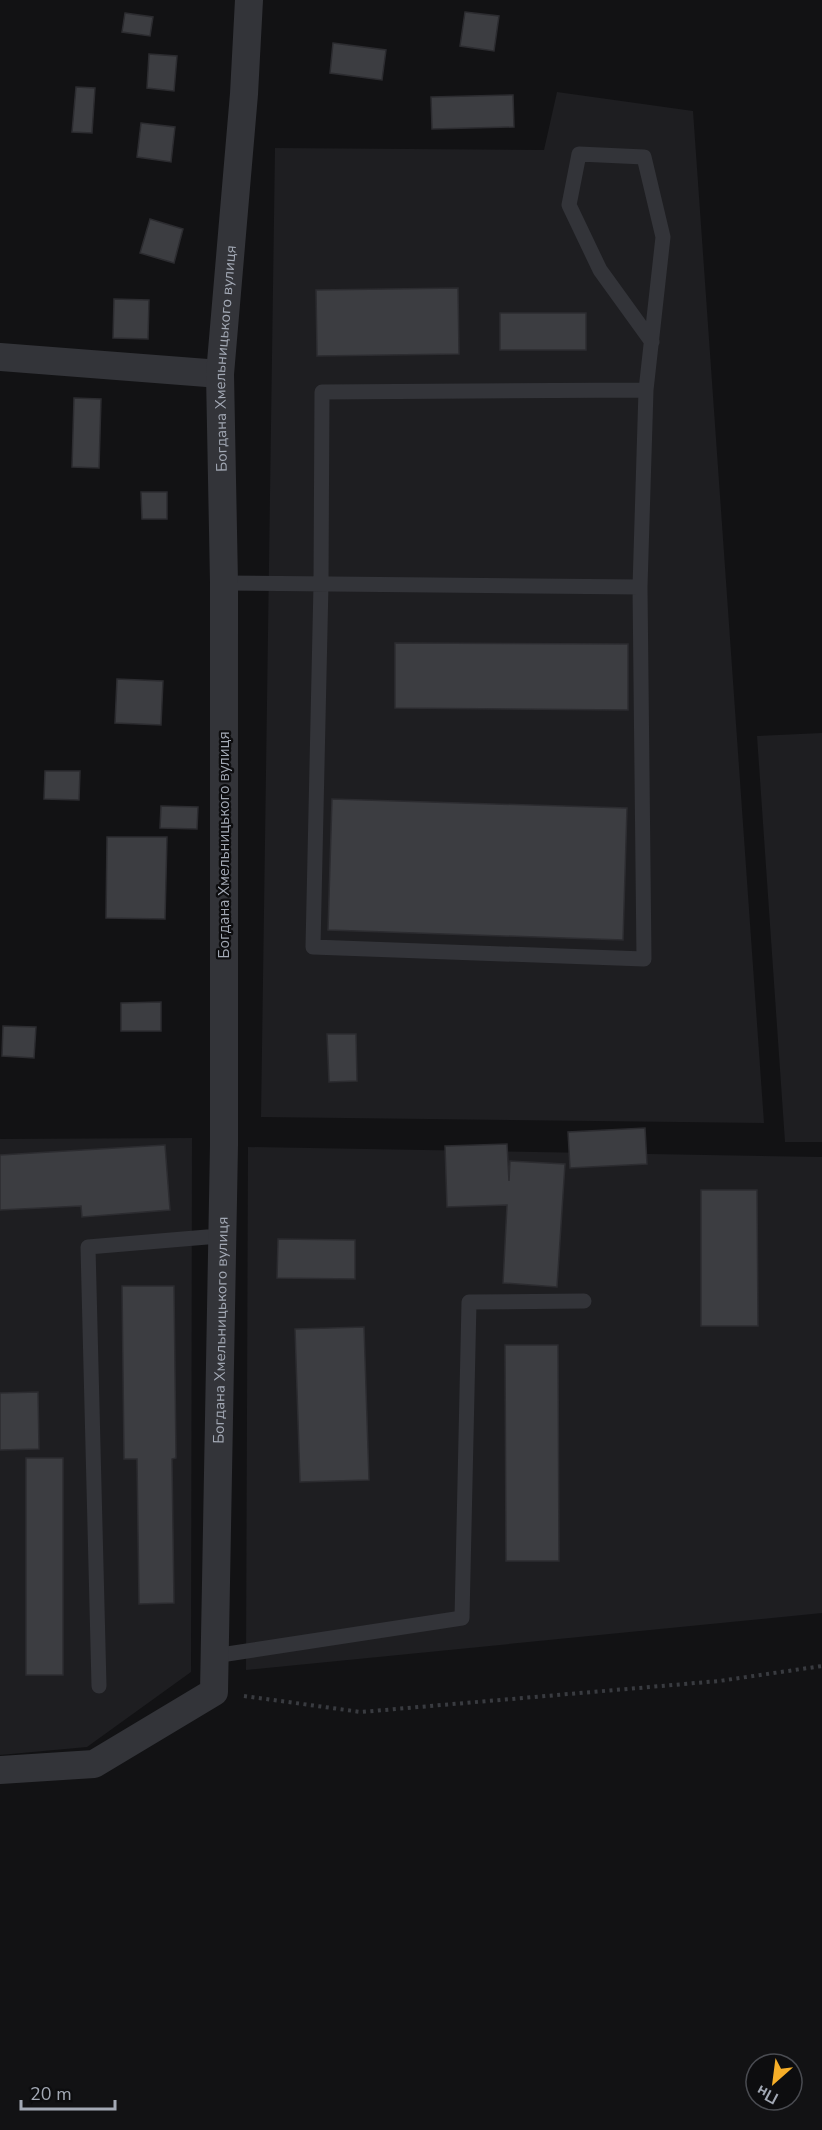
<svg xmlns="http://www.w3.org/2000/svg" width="822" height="2130" font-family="'Nunito Sans',sans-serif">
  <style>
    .built { fill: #1e1e21 }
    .building { fill: #3c3d41; stroke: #2c2c30; stroke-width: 1.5 }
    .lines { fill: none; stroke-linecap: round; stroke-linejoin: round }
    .path { stroke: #393b40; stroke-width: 4; stroke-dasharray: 3 4.5; stroke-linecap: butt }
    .service { stroke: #333439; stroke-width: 15 }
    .minor { stroke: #333439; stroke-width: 28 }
    .labels { text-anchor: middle; stroke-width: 4.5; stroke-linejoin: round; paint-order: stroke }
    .street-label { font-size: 15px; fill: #a3a9b5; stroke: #0d0d0f }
  </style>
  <rect width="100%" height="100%" fill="#121214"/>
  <path class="built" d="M557 92 693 111 764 1123 261 1117 275 148 544 150Z
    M822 733V1142H785L757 736Z
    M192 1138 191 1672 87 1747 0 1755V1139Z
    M248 1147 822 1157V1613L246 1670Z"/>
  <path class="building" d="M465 12 499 16 494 51 460 46Z
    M125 13 153 17 150 36 122 32Z
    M333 43 386 50 382 80 330 73Z
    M149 54 177 56 174 91 147 88Z
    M76 87 95 88 92 133 72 132Z
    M513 95 514 127 432 129 431 97Z
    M141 123 175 127 171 162 137 157Z
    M150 219 183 229 174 263 140 253Z
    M458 288 459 354 317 356 316 290Z
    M114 299 149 300 148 339 113 338Z
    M500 313H586V350H500Z
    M74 398 101 399 99 468 72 467Z
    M141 492H167V519H142Z
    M395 643 628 644V710L395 708Z
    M117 679 163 681 161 725 115 723Z
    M45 771H80L79 800 44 799Z
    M332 799 627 808 623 940 328 930Z
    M161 806 198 807 197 829 160 828Z
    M107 837H167L165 919 106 918Z
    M161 1002V1031H121V1003Z
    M3 1026 36 1027 34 1058 2 1056Z
    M327 1034H356L357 1081 329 1082Z
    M645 1128 647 1164 570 1168 568 1132Z
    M507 1144 509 1181 510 1161 565 1164 557 1287 503 1283 507 1205 447 1207 445 1146Z
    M165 1145 170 1210 82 1217 81 1206 0 1210V1155Z
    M701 1190H757L758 1326H701Z
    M278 1239 355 1240V1279L277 1278Z
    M122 1286H174L176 1458 172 1459 174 1603 139 1604 137 1459H124Z
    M364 1327 369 1480 300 1482 295 1329Z
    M505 1345H558L559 1561H506Z
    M38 1392 39 1449 0 1450V1393Z
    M26 1458H63V1675H26Z"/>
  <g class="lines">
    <path class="path" d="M244 1696 361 1712 719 1681 822 1666"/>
    <path class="service" d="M646 390 663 237 644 157 579 154 569 205 600 270 652 342
      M224 583 640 587 644 959 313 947 321 584 322 392 646 390 640 587
      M214 1656 462 1618 469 1302 584 1301
      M99 1686 88 1247 207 1237H222"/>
    <g class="minor">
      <path d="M0 357 220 374"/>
      <path id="s1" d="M0 1770 94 1764 214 1692 224 1145V583L220 374 244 94 249 0"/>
    </g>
  </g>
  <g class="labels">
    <g class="street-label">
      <text dy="5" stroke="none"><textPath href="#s1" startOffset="1568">Богдана Хмельницького вулиця</textPath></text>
      <text transform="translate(224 845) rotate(-90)" y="5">Богдана Хмельницького вулиця</text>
      <text dy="5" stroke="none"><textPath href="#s1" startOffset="596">Богдана Хмельницького вулиця</textPath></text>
    </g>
  </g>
  <g transform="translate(774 2082) rotate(208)"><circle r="28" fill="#0d0d0f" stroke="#494b51" stroke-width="1.5"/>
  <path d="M0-4.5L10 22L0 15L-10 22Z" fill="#f6ae28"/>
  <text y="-9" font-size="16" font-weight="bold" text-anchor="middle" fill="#a3a9b5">Пн</text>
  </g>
  <path d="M21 2100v9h94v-9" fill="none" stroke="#a3a9b5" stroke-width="3"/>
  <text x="30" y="2100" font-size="18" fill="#a3a9b5" stroke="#0d0d0f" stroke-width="4.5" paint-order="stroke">20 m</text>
</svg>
